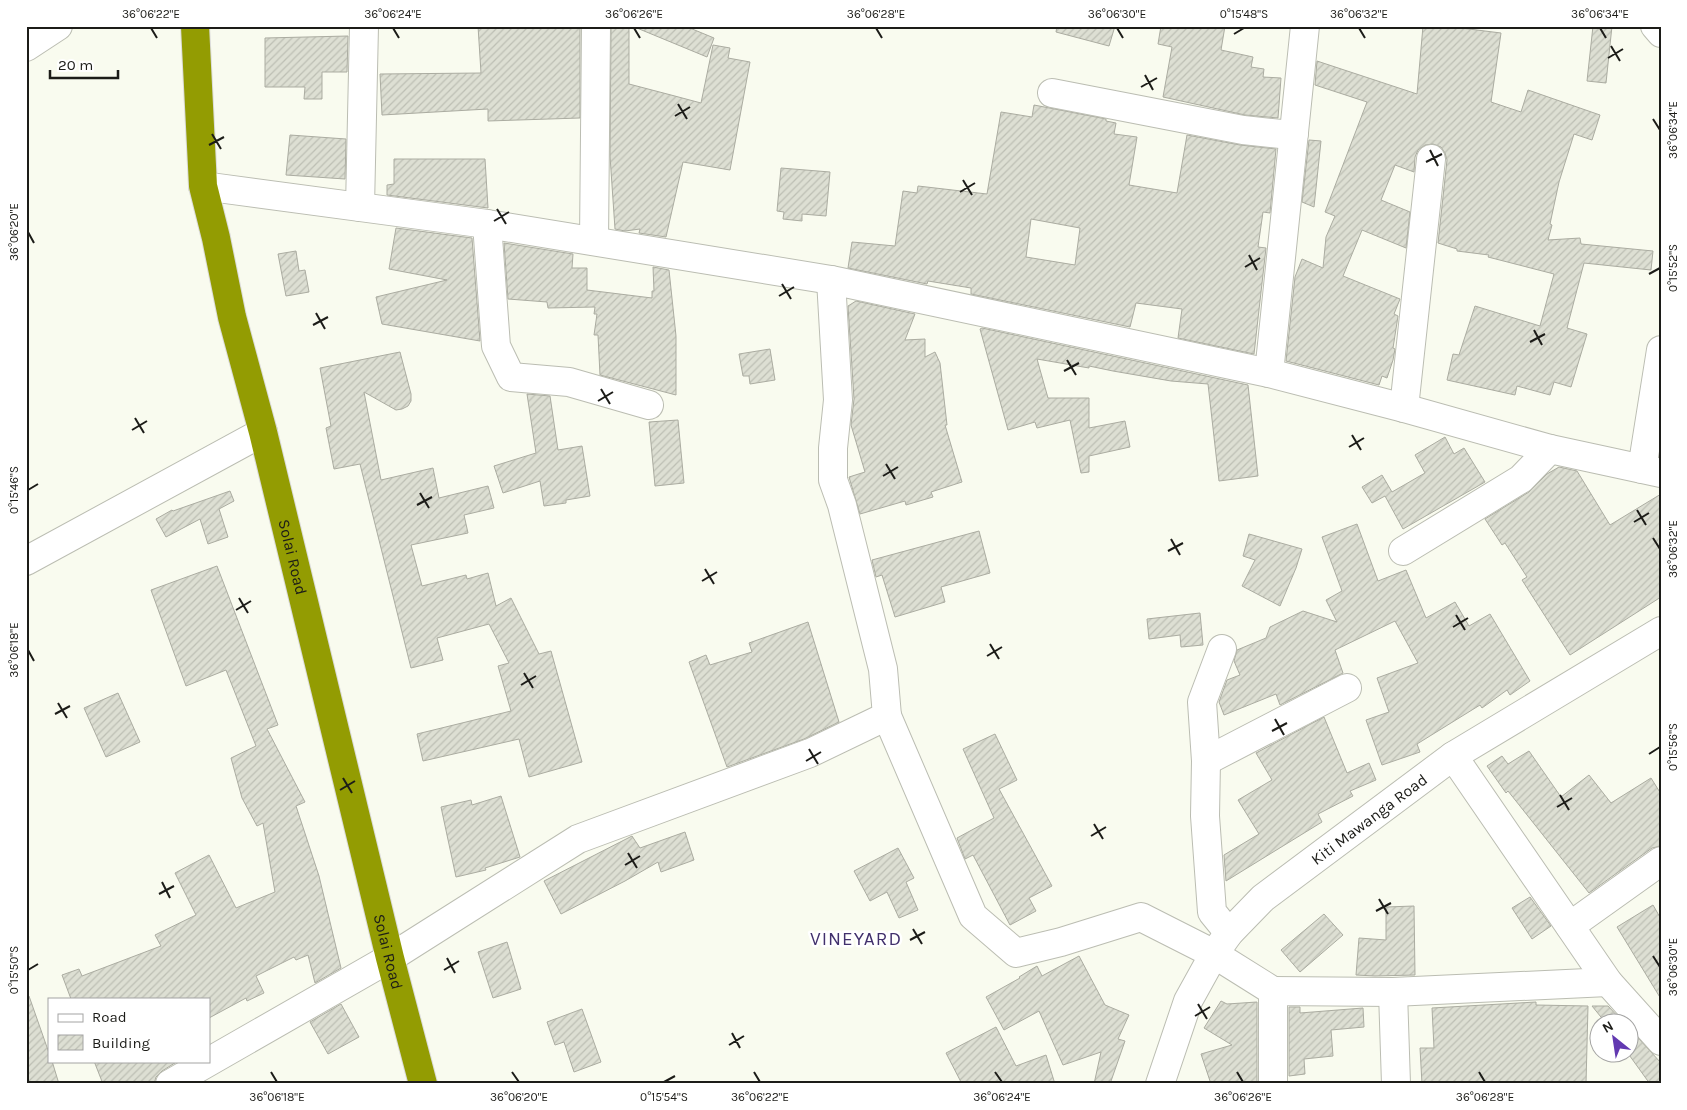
<svg xmlns="http://www.w3.org/2000/svg" width="1687" height="1110" font-family="Karla,sans-serif">
  <style>
    .building { fill: url(#building-hatch); stroke: #abaca1; fill-rule: evenodd }
    .lines { fill: none; stroke-linecap: round; stroke-linejoin: round }
    .minor-casing { stroke: #bbbdb2; stroke-width: 30 }
    .highway-casing { stroke: #dbdbda; stroke-width: 30 }
    .minor { stroke: #fff; stroke-width: 28 }
    .highway { stroke: #939c02; stroke-width: 28 }
    .ticks { fill: none; stroke: #1c1c18; stroke-width: 2 }
    .labels { text-anchor: middle; stroke-width: 5; stroke-linejoin: round; paint-order: stroke }
    .street-label { font-size: 16px; fill: #1c1c18; stroke: #fff }
    .quarter-label { font-size: 19px; letter-spacing: 1px; fill: #41306c; stroke: #fff }
    .neatline { fill: none; stroke: #1c1c18; stroke-width: 2 }
    .ticks-label { font-size: 12px; text-anchor: middle; fill: #1c1c18 }
  </style>
  <defs>
    <pattern id="building-hatch" width="6" height="6" patternUnits="userSpaceOnUse" patternTransform="scale(1.25)"><rect width="6" height="6" fill="#dddfd3"/><path d="M-1 1l2-2M0 6l6-6M5 7l2-2" fill="none" stroke="#bdbfb4"/></pattern>
  </defs>
  <rect width="100%" height="100%" fill="#f9fbef"/>
  <path class="building" d="M478 26H580V118L488 121V109L382 115 380 74 481 73Z
    M611 26H629V84L671 95 701 103 713 45 730 48 728 58 750 62 730 170 683 162 666 237 639 233 640 229 625 231 615 229 610 156Z
    M632 26H685L714 38 707 57Z
    M1057 26H1115L1109 46 1056 32Z
    M1161 26H1225L1221 50 1253 57 1251 67 1264 69 1263 77 1281 78 1278 118 1245 115 1163 97 1172 47 1158 44Z
    M1423 26H1445L1501 33 1491 102 1521 112 1528 90 1600 115 1592 140 1574 134 1559 182 1550 224 1552 225 1548 240 1580 238 1581 244 1653 251 1651 270 1584 263 1567 328 1587 334 1571 387 1554 382 1550 395 1517 386 1515 395 1447 380 1453 354 1459 355 1475 306 1540 326 1554 274 1488 257 1489 255 1457 251V249L1438 243 1447 160 1445 153 1441 147 1433 144 1425 145 1418 150 1415 157 1414 172 1395 165 1381 200 1410 212 1406 248 1362 230 1343 276 1400 299 1394 314 1398 316 1393 348 1395 349 1393 360 1387 378 1382 376 1379 385 1286 361 1295 277 1302 259 1323 268 1326 237 1335 216 1325 212 1367 102 1315 85 1317 61 1417 94Z
    M1593 26H1612L1606 83 1587 81Z
    M348 36 347 72H322V99H304L305 87H265V38Z
    M1034 105 1106 119V121L1116 123 1114 134 1137 137 1129 185 1177 193 1187 135 1240 145 1276 149 1270 213 1263 212 1258 247 1266 248 1254 354 1178 338 1182 309 1136 303 1130 327 971 294V288L928 281 927 284 848 268 852 242 895 246 903 191 917 193 918 186 987 194 1001 112 1032 117ZM1031 219 1080 228 1075 265 1026 257Z
    M290 135 346 139 345 179 286 175Z
    M1309 140 1321 141 1314 207 1302 202Z
    M394 159H485L488 208 387 195V185L394 184Z
    M781 168 830 172 826 216 802 214V221L783 219 784 212 777 211Z
    M396 228 472 238 480 341 382 324 376 297 447 280 389 269Z
    M504 243 573 254 572 268H587V290L652 298V291H654L653 267 669 270 676 336V395L600 375 598 335H594L597 314H594L595 307 548 308 547 302 508 299Z
    M296 251 299 271 305 270 309 292 286 296 278 254Z
    M856 301 915 314 905 340 925 339V357L935 352 940 363 947 425H945L962 482 931 492 933 497 906 505 905 501 860 514 849 477 865 472 851 425 854 399 848 306Z
    M982 328 1248 385 1258 476 1219 481 1208 384 1171 381 1113 371 1089 366V368L1037 359 1048 398H1089V428L1125 421 1130 447 1089 456V472L1081 473 1070 420 1037 428 1035 422 1008 430 980 329Z
    M770 349 775 380 750 384 749 376H743L739 354Z
    M400 352 411 394V401L408 406 402 409 396 410 364 392 381 480 433 468 439 498 488 486 494 508 464 515 468 533 411 545 422 586 466 575 467 579 488 573 496 606 511 598 539 654 551 651 582 762 529 777 519 739 423 761 417 734 511 711 498 666 509 663 489 624 437 638 443 660 411 668 360 464 334 469 326 428 331 426 320 368Z
    M527 394 550 396 558 450 582 446 590 496 566 500V503L544 506 540 481 503 493 494 466 536 453Z
    M678 420 684 483 655 486 649 422Z
    M1445 437 1454 454 1464 448 1485 482 1403 529 1385 496 1372 503 1362 487 1382 475 1392 492 1425 473 1415 455Z
    M1559 467 1577 471 1610 525 1661 494V597L1570 655 1522 580 1527 577 1505 543 1502 545 1485 519 1529 492 1547 474Z
    M230 491 234 501 219 509 228 537 208 544 200 519 166 537 156 519 172 510 173 511Z
    M1357 524 1378 581 1406 570 1426 618 1455 602 1469 626 1490 614 1530 681 1510 695 1507 690 1482 708 1480 705 1417 744 1420 752 1382 765 1366 720 1389 712 1377 678 1418 663 1395 621 1335 650 1343 673 1280 705 1276 694 1224 715 1219 702 1227 680 1240 675 1234 661 1237 650 1266 638 1270 627 1303 611 1337 622 1326 600 1342 591 1322 537Z
    M979 531 990 573 941 587 945 602 895 617 882 575 876 577 872 560Z
    M1249 534 1302 549 1296 568 1280 606 1242 586 1255 560 1243 556Z
    M217 566 278 725 267 729 305 802 296 806 319 876 341 968 315 983 308 955 296 960 294 957 256 976 264 993 247 1001 246 998 209 1018V999H71L62 975 79 969 82 976 161 946 155 935 196 915 175 873 209 855 236 908 275 892 263 823 257 826 242 798 231 758 256 746 226 670 186 686 151 590Z
    M1200 613 1203 645 1181 647 1180 635 1149 639 1147 619Z
    M808 622 839 722 804 739 727 767 689 662 706 655 710 665 752 652 749 643Z
    M118 693 140 742 106 757 84 708Z
    M1324 717 1347 773 1369 763 1376 780 1350 791 1353 796 1318 814 1322 822 1226 881 1224 855 1259 834 1238 800 1272 780 1256 753Z
    M995 734 1017 780 999 789 1052 886 1029 898 1036 911 1010 925 973 855 965 859 957 838 994 818 963 749Z
    M1529 751 1561 797 1589 775 1611 803 1651 778 1661 794V846L1652 848 1589 893 1508 791 1506 793 1487 766 1502 756 1508 764Z
    M501 796 520 857 485 868 486 870 456 877 441 807 471 800 472 805Z
    M685 832 694 860 661 872 658 862 625 881 561 914 544 881 632 836 640 848Z
    M898 848 914 878 906 882 918 910 899 918 887 892 870 901 854 871Z
    M1530 897 1551 926 1532 939 1512 908Z
    M1653 905 1661 919V999L1617 927Z
    M1414 906 1415 975 1375 976 1356 975 1359 938 1386 940V907Z
    M1324 914 1343 935 1300 972 1281 950Z
    M507 942 521 989 493 998 478 952Z
    M1079 956 1105 1005 1129 1015 1118 1039 1125 1041 1110 1084H1094L1101 1052 1063 1065 1039 1011 1004 1030 986 997 1020 978 1019 977 1037 966 1042 976Z
    M29 996 49 1053V1061H52L59 1084H26V997Z
    M1221 1001 1227 1004 1257 1002V1084H1211L1201 1054 1232 1045 1204 1028Z
    M1536 1002V1005L1588 1006 1586 1084H1422L1420 1048H1434L1432 1008Z
    M341 1004 359 1037 328 1054 310 1022Z
    M1592 1006H1608L1623 1022H1605Z
    M1289 1007H1300V1013L1363 1008 1364 1027 1331 1030 1333 1056 1304 1059 1305 1074 1289 1076Z
    M582 1009 601 1062 574 1072 564 1042 555 1045 547 1022Z
    M996 1027 1016 1066 1046 1055 1055 1084H962L946 1053Z
    M1630 1029 1661 1063V1084H1650L1627 1052H1630Z
    M94 1061H178L162 1071 156 1077 154 1084H103Z"/>
  <g class="lines">
    <defs>
      <g id="minor">
        <path d="M1655 26 1661 33"/>
        <path d="M26 47 58 26"/>
        <path d="M1052 93 1243 130 1281 134 1294 133"/>
        <path d="M203 186 487 224 831 280 1269 373 1404 408 1550 449 1661 473"/>
        <path d="M360 207 364 26"/>
        <path d="M487 224 496 346 511 377 569 382 649 405"/>
        <path d="M594 241 596 27"/>
        <path d="M1269 373 1305 26"/>
        <path d="M1404 408 1431 159"/>
        <path d="M1642 469 1661 350"/>
        <path d="M1403 551 1521 479 1550 449"/>
        <path d="M26 561 263 432"/>
        <path d="M1222 649 1202 702 1206 761 1205 816 1212 912 1229 933"/>
        <path d="M887 716 973 916 1016 953 1061 942 1141 917 1214 954 1273 991"/>
        <path d="M1453 756 1608 982 1661 1041"/>
        <path d="M1206 761 1347 688"/>
        <path d="M1570 926 1661 861"/>
        <path d="M1393 992 1396 1084"/>
        <path d="M170 1084 390 958 578 839 810 753 887 716 883 669 842 505 833 480V448L838 400 831 280"/>
        <path id="s1" d="M1160 1084 1188 1001 1214 954 1229 933 1263 898 1453 756 1661 631"/>
        <path d="M1273 1084V991L1393 992 1608 982"/>
      </g>
      <g id="highway">
        <path id="s2" d="M195 26 203 186 216 238 232 317 263 432 390 958 423 1084"/>
      </g>
    </defs>
    <use href="#minor" class="minor-casing"/>
    <use href="#highway" class="highway-casing"/>
    <use href="#minor" class="minor"/>
    <use href="#highway" class="highway"/>
  </g>
  <path class="ticks" d="M151 28 157 38M393 28 399 38M634 28 640 38M876 28 882 38M1117 28 1123 38M1359 28 1365 38M1600 28 1606 38M1234 34 1244 28M1611 46 1620 61M1608 58 1623 49M1145 75 1153 90M1141 87 1157 78M678 104 687 119M675 116 690 107M1653 119 1660 130M212 134 221 149M209 145 224 137M1430 150 1438 166M1426 162 1442 154M963 180 972 195M960 192 975 183M497 209 506 224M494 221 509 212M28 232 34 243M1249 255 1257 270M1245 267 1260 258M1649 274 1660 268M782 284 791 299M779 296 794 287M316 313 325 329M313 325 328 317M1534 330 1542 345M1530 342 1545 334M1067 360 1076 375M1064 371 1079 363M601 389 610 404M598 401 613 392M135 418 144 433M132 430 147 421M1352 435 1361 450M1349 447 1364 438M886 464 895 479M883 476 898 467M28 490 38 484M420 493 429 508M417 505 432 497M1637 510 1646 525M1634 522 1649 513M1653 538 1660 549M1171 539 1180 555M1168 551 1183 543M705 569 714 584M702 581 717 572M239 598 248 613M236 610 251 601M1456 615 1465 630M1453 627 1468 618M990 644 999 659M28 650 34 661M987 656 1002 647M524 673 533 688M521 685 536 676M58 703 67 718M55 714 70 706M1275 719 1284 735M1272 731 1287 723M809 749 818 764M1649 754 1660 747M806 761 821 752M343 778 352 793M340 790 355 781M1560 795 1569 810M1557 807 1572 798M1094 824 1103 839M1091 836 1106 827M628 853 637 868M625 865 640 856M162 882 170 898M159 894 174 886M1379 899 1388 914M1376 911 1391 903M913 929 922 944M910 940 925 932M1653 956 1660 967M447 958 455 973M28 970 38 964M444 970 459 961M1198 1004 1207 1019M1195 1016 1210 1007M732 1033 740 1048M729 1045 744 1036M271 1072 277 1082M512 1072 519 1082M754 1072 760 1082M995 1072 1002 1082M1237 1072 1243 1082M1479 1072 1485 1082M664 1082 675 1076"/>
  <g class="labels">
    <g class="street-label">
      <text dy="6" stroke="none"><textPath href="#s2" startOffset="542">Solai Road</textPath></text>
      <text dy="6" stroke="none"><textPath href="#s1" startOffset="348">Kiti Mawanga Road</textPath></text>
      <text dy="6" stroke="none"><textPath href="#s2" startOffset="948">Solai Road</textPath></text>
    </g>
    <g class="quarter-label">
      <text x="856" y="945">VINEYARD</text>
    </g>
  </g>
  <rect width="1687" height="1110" fill="none" stroke="#ffffff" stroke-width="55"/>
  <rect x="48" y="998" width="162" height="65" fill="#ffffff" stroke="#a4a4a3"/>
  <rect x="58" y="1014" width="25" height="8" fill="#ffffff" stroke="#a4a4a3"/>
  <text x="92" y="1022" font-size="15" fill="#1c1c18">Road</text>
  <rect x="58" y="1035" width="25" height="15" fill="url(#building-hatch)" stroke="#a4a4a3"/>
  <text x="92" y="1048" font-size="15" fill="#1c1c18">Building</text>
  <g transform="translate(1614 1038) rotate(330)"><circle r="24" fill="#ffffff" stroke="#a4a4a3"/>
  <path d="M0-4L9 19L0 12L-9 19Z" fill="#6239b1"/>
  <text y="-8" font-size="14" font-weight="bold" text-anchor="middle" fill="#1c1c18">N</text>
  </g>
  <path d="M50 70v8h68v-8" fill="none" stroke="#1c1c18" stroke-width="2.5"/>
  <text x="58" y="70" font-size="15" fill="#1c1c18" stroke="#ffffff" stroke-width="4" paint-order="stroke">20 m</text>
  <rect x="28" y="28" width="1632" height="1054" class="neatline"/>
  <g class="ticks-label">
    <text x="151" y="18">36°06'22"E</text>
    <text x="393" y="18">36°06'24"E</text>
    <text x="634" y="18">36°06'26"E</text>
    <text x="876" y="18">36°06'28"E</text>
    <text x="1117" y="18">36°06'30"E</text>
    <text x="1244" y="18">0°15'48"S</text>
    <text x="1359" y="18">36°06'32"E</text>
    <text x="1600" y="18">36°06'34"E</text>
    <text transform="translate(1673 130) rotate(-90)" y="4">36°06'34"E</text>
    <text transform="translate(14 232) rotate(-90)" y="4">36°06'20"E</text>
    <text transform="translate(1673 268) rotate(-90)" y="4">0°15'52"S</text>
    <text transform="translate(14 490) rotate(-90)" y="4">0°15'46"S</text>
    <text transform="translate(1673 549) rotate(-90)" y="4">36°06'32"E</text>
    <text transform="translate(14 650) rotate(-90)" y="4">36°06'18"E</text>
    <text transform="translate(1673 747) rotate(-90)" y="4">0°15'56"S</text>
    <text transform="translate(1673 967) rotate(-90)" y="4">36°06'30"E</text>
    <text transform="translate(14 970) rotate(-90)" y="4">0°15'50"S</text>
    <text x="277" y="1101">36°06'18"E</text>
    <text x="519" y="1101">36°06'20"E</text>
    <text x="664" y="1101">0°15'54"S</text>
    <text x="760" y="1101">36°06'22"E</text>
    <text x="1002" y="1101">36°06'24"E</text>
    <text x="1243" y="1101">36°06'26"E</text>
    <text x="1485" y="1101">36°06'28"E</text>
  </g>
</svg>
